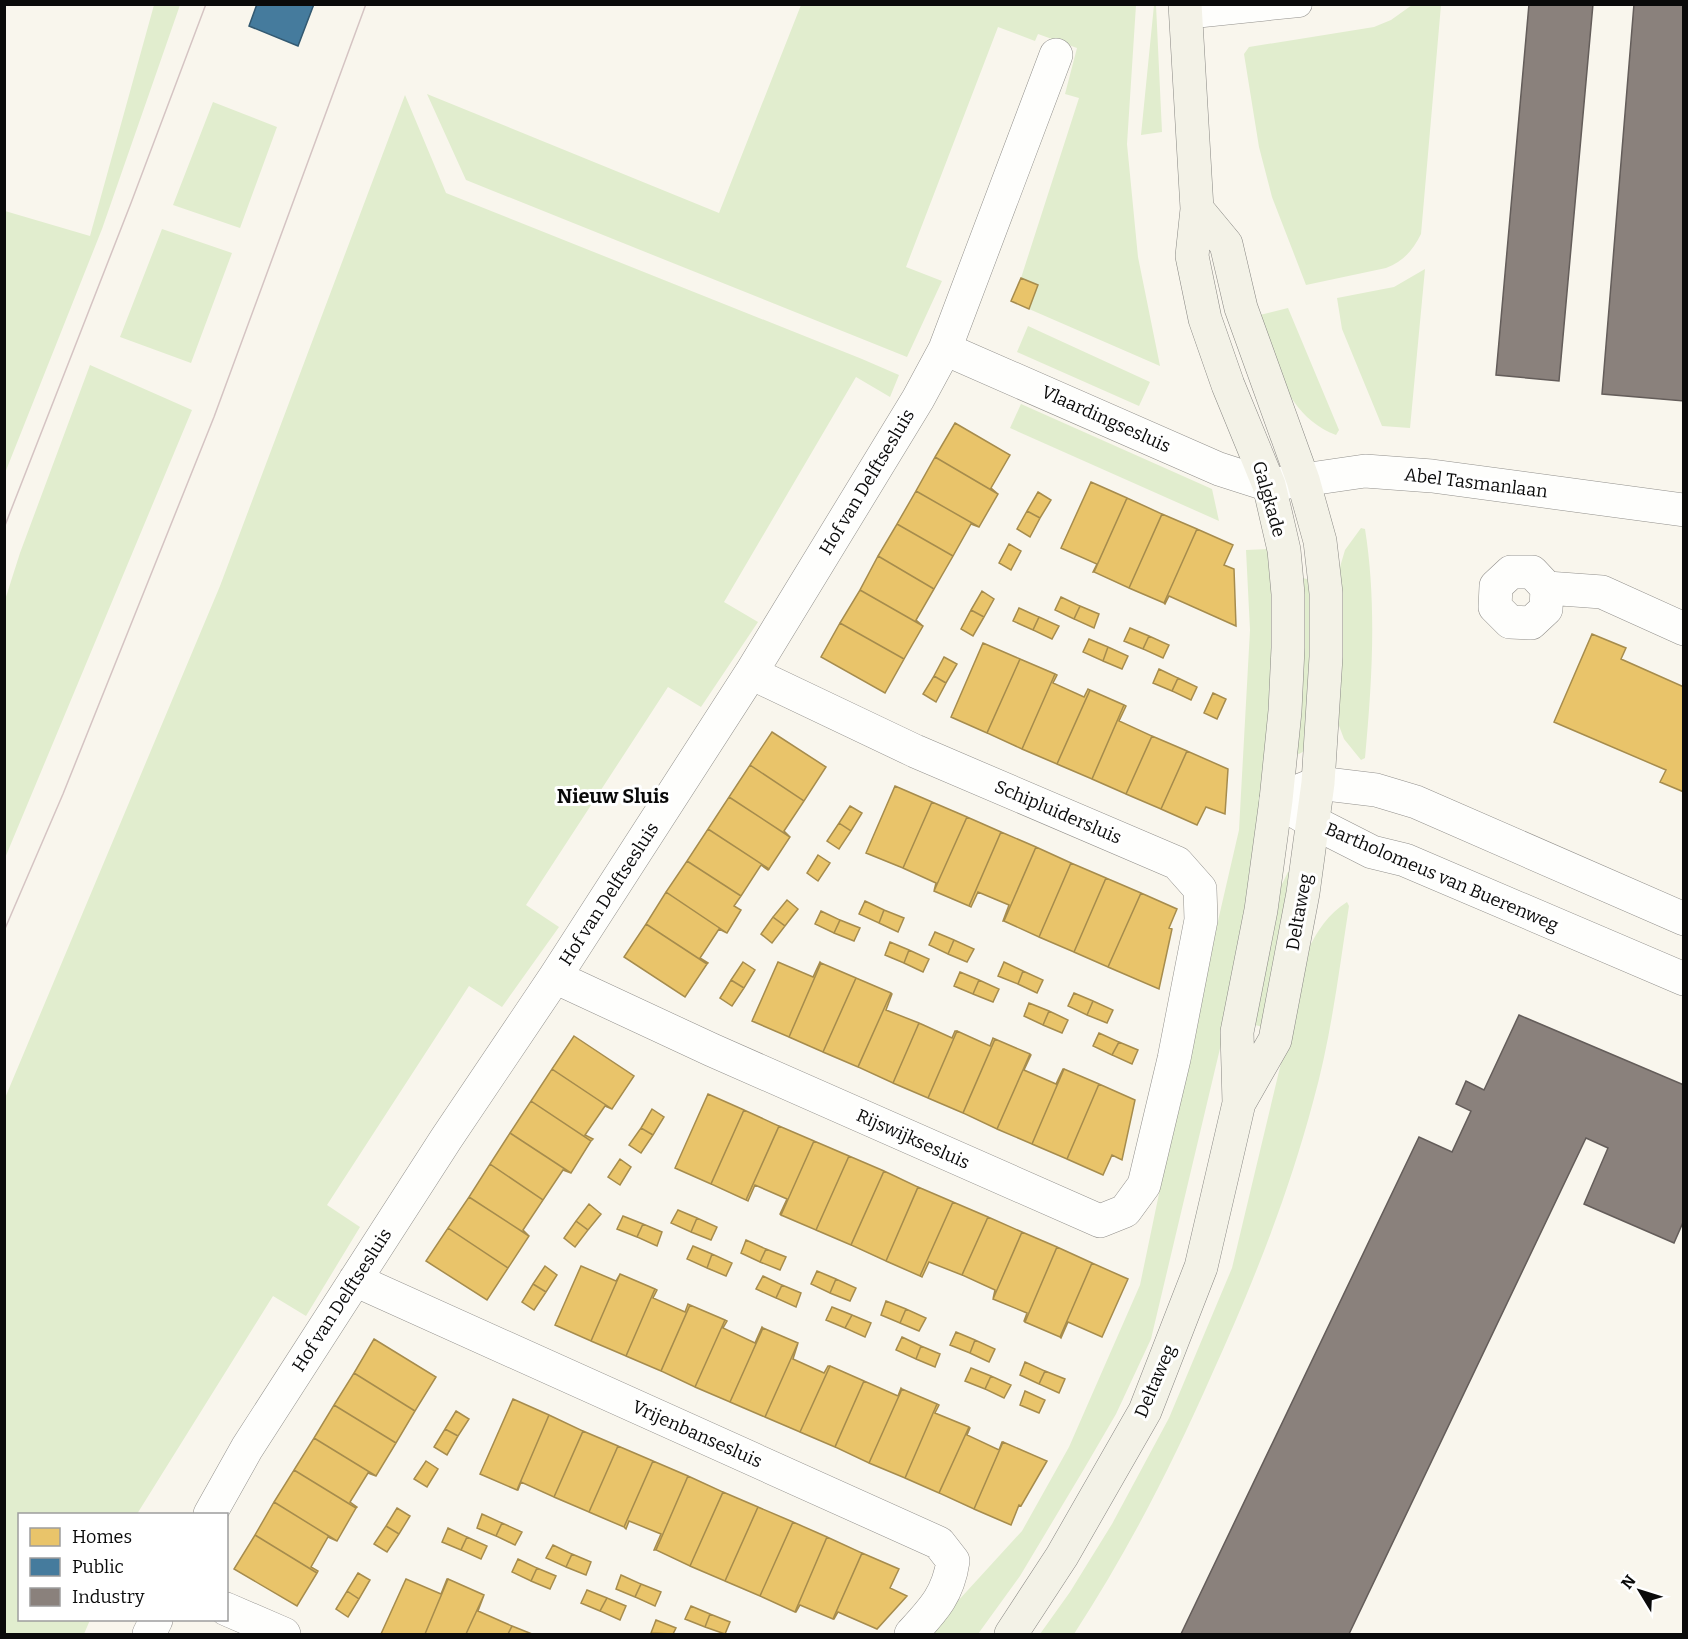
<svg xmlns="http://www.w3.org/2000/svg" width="1688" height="1639" font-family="Bitter,serif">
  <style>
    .green { fill: #e1edce }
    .homes { fill: #e9c46a; stroke: #a68c4d; stroke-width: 1.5 }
    .public { fill: #457b9d; stroke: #335971; stroke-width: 1.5 }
    .industry { fill: #8a817c; stroke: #645d5a; stroke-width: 1.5 }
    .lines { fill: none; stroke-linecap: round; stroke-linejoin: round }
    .lane-casing { stroke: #92908c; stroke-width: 27 }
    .street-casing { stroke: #92908c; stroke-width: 34 }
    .secondary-casing { stroke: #888783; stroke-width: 34 }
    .lane { stroke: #fefefc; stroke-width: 26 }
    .street { stroke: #fefefc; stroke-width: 33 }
    .secondary { stroke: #f3f2e7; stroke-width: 33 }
    .tram { stroke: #d5c4c3; stroke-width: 1.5 }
    .labels { text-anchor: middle; stroke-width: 6; stroke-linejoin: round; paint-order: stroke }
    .street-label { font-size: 18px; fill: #0a0a0a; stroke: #fff }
    .neighbourhood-label { font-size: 20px; font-weight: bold; fill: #0a0a0a; stroke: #fff }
  </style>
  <rect width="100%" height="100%" fill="#f9f6ed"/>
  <path class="green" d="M154 5H180L102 229 5 473V211L90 236Z
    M801 5H1136L1127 144 1138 257 1160 366 1029 309 1038 285 1021 278 1079 98 1065 94 1077 48 1038 34 1035 41 998 27 906 267 942 281 907 357 466 180 427 94 719 213Z
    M1154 5H1156L1162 132 1141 135Z
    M1412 5H1441L1421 234C1413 250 1403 262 1386 268L1306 285 1272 197 1259 147 1244 54 1249 47 1374 27 1391 20Z
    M405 95 446 193 862 359 899 375 890 397 856 377 724 602 758 622 701 707 668 687 526 905 559 927 502 1007 469 986 327 1205 360 1227 306 1316 273 1296 137 1514H20V1620H90L84 1634H5V1098L220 586Z
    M213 102 277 127 240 228 173 205Z
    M162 229 232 253 191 363 120 337Z
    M1425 269 1410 428 1382 426 1342 329 1337 298 1394 287Z
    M1288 308 1339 430 1336 435C1286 416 1274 361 1256 316Z
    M1028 326 1150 382 1139 406 1017 352Z
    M90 365 192 410 5 858V600L20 553Z
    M1021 404 1212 489 1219 521 1010 428Z
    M1361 528 1365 529C1377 604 1372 683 1365 758L1361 760 1344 739 1338 723 1337 577 1345 550Z
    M1269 549 1276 623 1263 796 1227 1019 1151 1339 1116 1414 1084 1469 1020 1576 978 1634H933L957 1602 1022 1531 1069 1447 1140 1285 1196 1016 1239 830 1250 630 1246 550Z
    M1303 578 1310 580 1314 631 1306 750 1299 754 1293 751Z
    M1288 872H1290L1266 1028 1252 1024 1281 886Z
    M1347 902 1349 906C1339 971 1331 1038 1313 1102 1288 1196 1252 1286 1212 1374 1172 1465 1128 1551 1074 1634H1040L1070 1592 1112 1524 1169 1418 1232 1268 1308 950C1317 931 1328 914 1347 902Z"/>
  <path class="homes" d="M1021 278 1038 285 1029 309 1011 301Z
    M955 423 1010 455 991 488 998 494 935 457Z
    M935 457 998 494 979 527 916 491Z
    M1091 482 1127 498 1094 572H1093L1097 564 1061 548Z
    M916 491 979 527 971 524 953 556 897 524Z
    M1038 492 1051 500 1040 518 1027 511Z
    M1127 498 1162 514 1129 588 1094 572Z
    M1027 511 1040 518 1030 537 1017 529Z
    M1162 514 1197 529 1164 603 1129 588Z
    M897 524 953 556 934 589 878 556Z
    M1197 529 1233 545 1224 565 1234 569 1236 626 1169 596 1165 604 1164 603Z
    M1009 544 1021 551 1011 570 999 563Z
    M878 556 934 589 916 620 923 626 860 590Z
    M860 590 923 626 904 659 840 623Z
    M982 591 994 599 984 617 971 610Z
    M1061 597 1080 606 1074 619 1055 610Z
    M1080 606 1099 614 1094 628 1074 619Z
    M1019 608 1039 617 1033 630 1013 621Z
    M971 610 984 617 973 636 961 629Z
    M1039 617 1059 626 1052 639 1033 630Z
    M840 623 904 659 885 693 821 657Z
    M1130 628 1149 636 1143 649 1124 641Z
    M1592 634 1626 648 1621 659 1684 687V792L1660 782 1666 770 1554 722Z
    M1149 636 1169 645 1163 658 1143 649Z
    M1089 639 1108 647 1103 661 1083 652Z
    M983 643 1020 659 987 733 951 717Z
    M1108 647 1128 656 1122 669 1103 661Z
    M944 657 957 664 946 683 934 676Z
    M1020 659 1055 674 1022 749 987 733Z
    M1159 669 1178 678 1172 691 1153 683Z
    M1055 674 1057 675 1053 683 1084 697 1088 689 1090 690 1057 764 1022 749Z
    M934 676 946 683 936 702 923 694Z
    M1178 678 1197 687 1191 700 1172 691Z
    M1090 690 1124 705 1092 779 1057 764Z
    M1213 693 1226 699 1217 719 1204 713Z
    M1124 705 1126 706 1119 721 1152 736 1126 794 1092 779Z
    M772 732 826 767 804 801 750 765Z
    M1152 736 1187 751 1161 809 1126 794Z
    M1187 751 1228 769 1225 814 1206 807 1197 825 1161 809Z
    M750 765 804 801 784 831 790 837 729 797Z
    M895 786 932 802 903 868 866 853Z
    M729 797 790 837 769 869 708 829Z
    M932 802 967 817 934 891 936 883 903 868Z
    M850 806 862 813 851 831 839 823Z
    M967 817 1001 832 969 906 934 891Z
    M839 823 851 831 839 849 827 841Z
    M708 829 769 869 768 870 761 865 741 896 687 861Z
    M1001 832 1036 847 1004 921H1003L1009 905 978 892 971 907 969 906Z
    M1036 847 1071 863 1039 937 1004 921Z
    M818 855 830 863 818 881 807 873Z
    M687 861 741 896 734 906 741 910 727 933 666 892Z
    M1071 863 1106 878 1074 952 1039 937Z
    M1106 878 1141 893 1108 967 1074 952Z
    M666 892 727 933 719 929 700 958 708 963 707 964 646 924Z
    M1141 893 1177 909 1169 928 1172 929 1159 989 1108 967Z
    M787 900 798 909 785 926 773 917Z
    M865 901 884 910 879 923 859 914Z
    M884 910 904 918 898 932 879 923Z
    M821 911 840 920 834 933 815 924Z
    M773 917 785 926 772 943 761 934Z
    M840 920 860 928 854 941 834 933Z
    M646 924 707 964 685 997 624 957Z
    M935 932 954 940 948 954 929 945Z
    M954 940 974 949 967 962 948 954Z
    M890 942 909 950 904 963 885 955Z
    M909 950 929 959 923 972 904 963Z
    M743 962 755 970 744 988 731 980Z
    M778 962 813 977 820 962 821 963 789 1037 752 1021Z
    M1004 962 1023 971 1018 984 998 976Z
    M821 963 856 978 823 1052 789 1037Z
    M1023 971 1043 980 1037 993 1018 984Z
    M960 972 979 980 973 994 954 986Z
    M856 978 891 993 858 1067 823 1052Z
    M731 980 744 988 732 1006 720 998Z
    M979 980 999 989 993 1002 973 994Z
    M891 993 892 994 886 1010 919 1023 893 1083 858 1067Z
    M1074 993 1093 1001 1087 1015 1068 1006Z
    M1093 1001 1113 1010 1107 1023 1087 1015Z
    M1029 1003 1049 1011 1043 1025 1024 1016Z
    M1049 1011 1068 1020 1062 1033 1043 1025Z
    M919 1023 952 1038 955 1031H957L928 1098 893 1083Z
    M957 1031 990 1046 993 1038 995 1039 963 1113 928 1098Z
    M1099 1033 1119 1042 1112 1055 1093 1046Z
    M574 1036 634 1076 612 1109 552 1069Z
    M995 1039 1030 1054 997 1129 963 1113Z
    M1119 1042 1138 1050 1132 1064 1112 1055Z
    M1030 1054 1031 1055 1024 1070 1056 1084 1063 1069H1064L1032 1144 997 1129Z
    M552 1069 612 1109 605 1106 585 1135 593 1139 591 1141 531 1101Z
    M1064 1069 1099 1084 1067 1159 1032 1144Z
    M1099 1084 1135 1100 1122 1160 1112 1155 1103 1175 1067 1159Z
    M708 1094 744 1110 711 1184 675 1168Z
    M531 1101 591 1141 571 1173 510 1133Z
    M652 1109 664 1117 653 1135 641 1128Z
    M744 1110 779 1126 746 1200 711 1184Z
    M779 1126 814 1141 781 1215 780 1214 787 1199 755 1185 748 1201 746 1200Z
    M641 1128 653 1135 641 1153 629 1145Z
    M510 1133 571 1173 563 1170 543 1200 490 1164Z
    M814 1141 849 1156 816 1230 781 1215Z
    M849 1156 884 1171 851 1245 816 1230Z
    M620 1159 631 1167 620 1185 608 1177Z
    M490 1164 543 1200 523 1230 529 1236 469 1197Z
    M884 1171 918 1187 886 1261 851 1245Z
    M918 1187 953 1202 920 1276 886 1261Z
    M469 1197 529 1236 508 1268 448 1228Z
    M953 1202 988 1217 962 1275 929 1262 922 1277 920 1276Z
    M589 1204 601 1214 588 1230 576 1221Z
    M678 1210 697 1218 691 1232 671 1223Z
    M623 1216 643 1224 637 1237 617 1229Z
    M988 1217 1022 1232 993 1299 995 1290 962 1275Z
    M697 1218 717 1227 711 1240 691 1232Z
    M576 1221 588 1230 575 1247 564 1238Z
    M643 1224 662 1232 657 1246 637 1237Z
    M448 1228 508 1268 487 1300 426 1261Z
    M1022 1232 1057 1247 1025 1322 1024 1321 1027 1313 993 1299Z
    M746 1240 766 1249 760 1262 741 1253Z
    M693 1246 712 1254 707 1268 687 1259Z
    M1057 1247 1092 1263 1060 1337 1025 1322Z
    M766 1249 786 1257 780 1270 760 1262Z
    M712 1254 732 1263 726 1276 707 1268Z
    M1092 1263 1128 1279 1102 1337 1068 1322 1061 1338 1060 1337Z
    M545 1266 557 1275 546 1292 533 1284Z
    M581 1266 616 1281 620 1274 591 1341 555 1325Z
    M817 1271 836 1279 830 1293 811 1284Z
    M620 1274 655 1289 626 1356 591 1341Z
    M763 1276 782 1285 776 1298 756 1289Z
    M836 1279 856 1288 850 1301 830 1293Z
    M533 1284 546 1292 534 1310 522 1302Z
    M782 1285 801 1293 796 1307 776 1298Z
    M655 1289 657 1290 653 1298 685 1312 688 1304 690 1305 661 1371 626 1356Z
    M886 1301 906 1309 900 1323 881 1315Z
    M690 1305 725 1320 695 1387 661 1371Z
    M832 1307 852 1315 845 1328 826 1320Z
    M906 1309 926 1318 919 1331 900 1323Z
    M852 1315 871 1323 865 1337 845 1328Z
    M725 1320 727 1321 723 1328 755 1343 762 1327 763 1328 730 1402 695 1387Z
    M763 1328 798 1343 765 1417 730 1402Z
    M956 1332 975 1340 970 1353 950 1345Z
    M902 1337 921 1346 916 1359 896 1350Z
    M374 1339 436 1377 415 1411 354 1373Z
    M975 1340 995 1349 989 1362 970 1353Z
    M798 1343 793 1359 824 1373 828 1366H830L800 1432 765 1417Z
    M921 1346 940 1354 935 1367 916 1359Z
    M1025 1362 1045 1371 1039 1384 1020 1375Z
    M830 1366 864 1381 835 1447 800 1432Z
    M971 1368 991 1376 985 1389 965 1381Z
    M1045 1371 1065 1379 1059 1393 1039 1384Z
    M354 1373 415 1411 396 1443 334 1405Z
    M991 1376 1011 1385 1004 1398 985 1389Z
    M864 1381 898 1396 901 1388 902 1389 869 1463 835 1447Z
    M902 1389 937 1404 905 1478 869 1463Z
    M1025 1391 1045 1400 1039 1413 1020 1405Z
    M513 1399 549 1415 517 1490 480 1474Z
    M937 1404 939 1405 935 1413 969 1427 939 1493 905 1478Z
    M334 1405 396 1443 376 1476 314 1438Z
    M456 1411 469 1419 458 1436 445 1429Z
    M549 1415 583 1431 554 1497 521 1482 518 1490H517Z
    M969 1427 970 1428 967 1435 999 1450 1002 1442H1003L974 1509 939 1493Z
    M445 1429 458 1436 447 1455 434 1447Z
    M583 1431 618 1446 589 1512 554 1497Z
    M314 1438 376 1476 368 1473 350 1502 357 1507 356 1508 294 1470Z
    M1003 1442 1047 1461 1021 1506 1019 1505 1011 1525 974 1509Z
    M618 1446 653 1461 624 1527 589 1512Z
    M426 1461 438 1469 427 1487 414 1479Z
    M653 1461 688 1476 656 1550H654L661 1534 629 1521 626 1529 624 1527Z
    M294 1470 356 1508 337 1541 274 1502Z
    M688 1476 723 1492 690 1566 656 1550Z
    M723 1492 758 1507 725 1581 690 1566Z
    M274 1502 337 1541 328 1537 311 1567 318 1571 317 1573 255 1535Z
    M758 1507 793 1522 760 1596 725 1581Z
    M397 1508 410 1516 399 1534 386 1526Z
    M482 1514 502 1523 496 1536 477 1528Z
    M793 1522 827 1537 795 1612 760 1596Z
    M502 1523 522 1532 515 1545 496 1536Z
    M386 1526 399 1534 387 1552 374 1544Z
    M448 1528 467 1537 461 1550 442 1542Z
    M255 1535 317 1573 297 1606 234 1569Z
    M467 1537 487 1546 481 1559 461 1550Z
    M827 1537 862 1553 833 1619 800 1605 796 1612H795Z
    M553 1545 572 1554 566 1567 546 1558Z
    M862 1553 899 1569 890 1588 907 1596 877 1629 838 1612 834 1619H833Z
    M572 1554 591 1562 586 1575 566 1567Z
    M518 1559 537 1568 531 1581 512 1572Z
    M537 1568 556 1576 550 1589 531 1581Z
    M358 1573 370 1580 359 1599 347 1591Z
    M621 1575 641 1584 635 1597 616 1589Z
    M406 1579 441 1594 447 1579H448L425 1634H381Z
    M448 1579 484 1595 466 1634H425Z
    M641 1584 661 1592 655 1606 635 1597Z
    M587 1590 607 1598 600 1611 581 1603Z
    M347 1591 359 1599 348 1617 336 1609Z
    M484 1595 478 1611 512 1626 508 1634H466Z
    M607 1598 626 1606 620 1620 600 1611Z
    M691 1606 710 1614 705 1627 685 1619Z
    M710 1614 730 1622 725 1634 705 1627Z
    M656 1620 676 1628 673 1634 651 1633Z
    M512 1626 532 1634H508Z"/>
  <path class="public" d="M257 4H314L298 46 249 26Z"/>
  <path class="industry" d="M1529 4H1593L1559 381 1496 375Z
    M1634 4H1684V401L1602 394Z
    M1519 1015 1684 1085V1220L1674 1243 1584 1204 1608 1148 1586 1138 1349 1634H1181L1419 1137 1452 1152 1471 1111 1456 1104 1466 1081 1484 1090Z"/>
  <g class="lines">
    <defs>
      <path id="lane" d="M1184 16 1299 4"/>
      <path id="street" d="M945 349 1219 469 1269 485 1365 471 1432 476 1684 510
        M1547 588 1546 609 1531 623 1510 622 1495 607 1496 586 1511 572H1532L1547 588 1602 592 1684 629
        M1684 919 1416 802 1376 790 1318 783 1276 800 1313 822 1372 852 1405 860 1684 979
        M555 977 712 1050 1100 1221 1125 1211 1144 1185 1174 1059 1201 920 1200 889 1177 863 915 751 751 673
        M355 1280 939 1543 953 1561C948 1595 933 1610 911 1634
        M210 1514 247 1448 446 1139 555 977 751 673 918 399 945 349 1056 55
        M226 1609 284 1634
        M149 1634 156 1620"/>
      <path id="secondary" d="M1197 209 1226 244 1241 308 1303 480 1320 541 1326 593V657L1318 783 1303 893 1275 1040 1239 1103
        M1011 1634 1062 1556 1145 1411 1201 1267 1239 1103 1237 1032 1261 910 1276 800 1285 711 1288 648V594L1284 550 1269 485 1228 385 1205 319 1192 256 1197 209 1185 4"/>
    </defs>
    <use href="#lane" class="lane-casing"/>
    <use href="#street" class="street-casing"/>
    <use href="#secondary" class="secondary-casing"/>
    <use href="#lane" class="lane"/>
    <use href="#street" class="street"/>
    <use href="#secondary" class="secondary"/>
    <path class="tram" d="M4 528 131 203 206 4
      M4 931 63 794 214 417 366 4"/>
  </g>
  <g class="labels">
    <g class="street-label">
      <text transform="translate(1106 419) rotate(24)" y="6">Vlaardingsesluis</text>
      <text transform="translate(867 482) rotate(-59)" y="6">Hof van Delftsesluis</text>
      <text transform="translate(1476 483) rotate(7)" y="6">Abel Tasmanlaan</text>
      <text transform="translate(1269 499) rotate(74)" y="6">Galgkade</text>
      <text transform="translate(1058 812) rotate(23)" y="6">Schipluidersluis</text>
      <text transform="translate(1442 877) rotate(23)" y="6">Bartholomeus van Buerenweg</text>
      <text transform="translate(609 894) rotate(-57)" y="6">Hof van Delftsesluis</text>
      <text transform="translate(1299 912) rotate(-80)" y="6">Deltaweg</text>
      <text transform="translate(913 1139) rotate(24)" y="6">Rijswijksesluis</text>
      <text transform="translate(342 1300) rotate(-57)" y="6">Hof van Delftsesluis</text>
      <text transform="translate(1155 1381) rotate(-67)" y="6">Deltaweg</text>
      <text transform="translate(697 1434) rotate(24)" y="6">Vrijenbansesluis</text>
    </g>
    <g class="neighbourhood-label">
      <text x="613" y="803">Nieuw Sluis</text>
    </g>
  </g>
  <rect width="1688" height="1639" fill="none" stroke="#0a0a0a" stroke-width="12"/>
  <rect x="18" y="1513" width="210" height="108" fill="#ffffff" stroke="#9d9d9d" stroke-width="1.5"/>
  <rect x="30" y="1528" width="30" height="18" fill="#e9c46a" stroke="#9d9d9d" stroke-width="1.5"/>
  <text x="72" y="1543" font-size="18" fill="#0a0a0a">Homes</text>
  <rect x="30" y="1558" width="30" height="18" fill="#457b9d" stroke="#9d9d9d" stroke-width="1.5"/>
  <text x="72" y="1573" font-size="18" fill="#0a0a0a">Public</text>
  <rect x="30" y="1588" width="30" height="18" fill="#8a817c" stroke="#9d9d9d" stroke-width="1.5"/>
  <text x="72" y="1603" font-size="18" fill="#0a0a0a">Industry</text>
  <g transform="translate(1640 1591) rotate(308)" stroke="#ffffff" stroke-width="4.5" paint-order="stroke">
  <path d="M0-4.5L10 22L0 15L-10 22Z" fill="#0a0a0a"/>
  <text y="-9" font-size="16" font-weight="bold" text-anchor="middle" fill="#0a0a0a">N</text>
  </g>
</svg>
